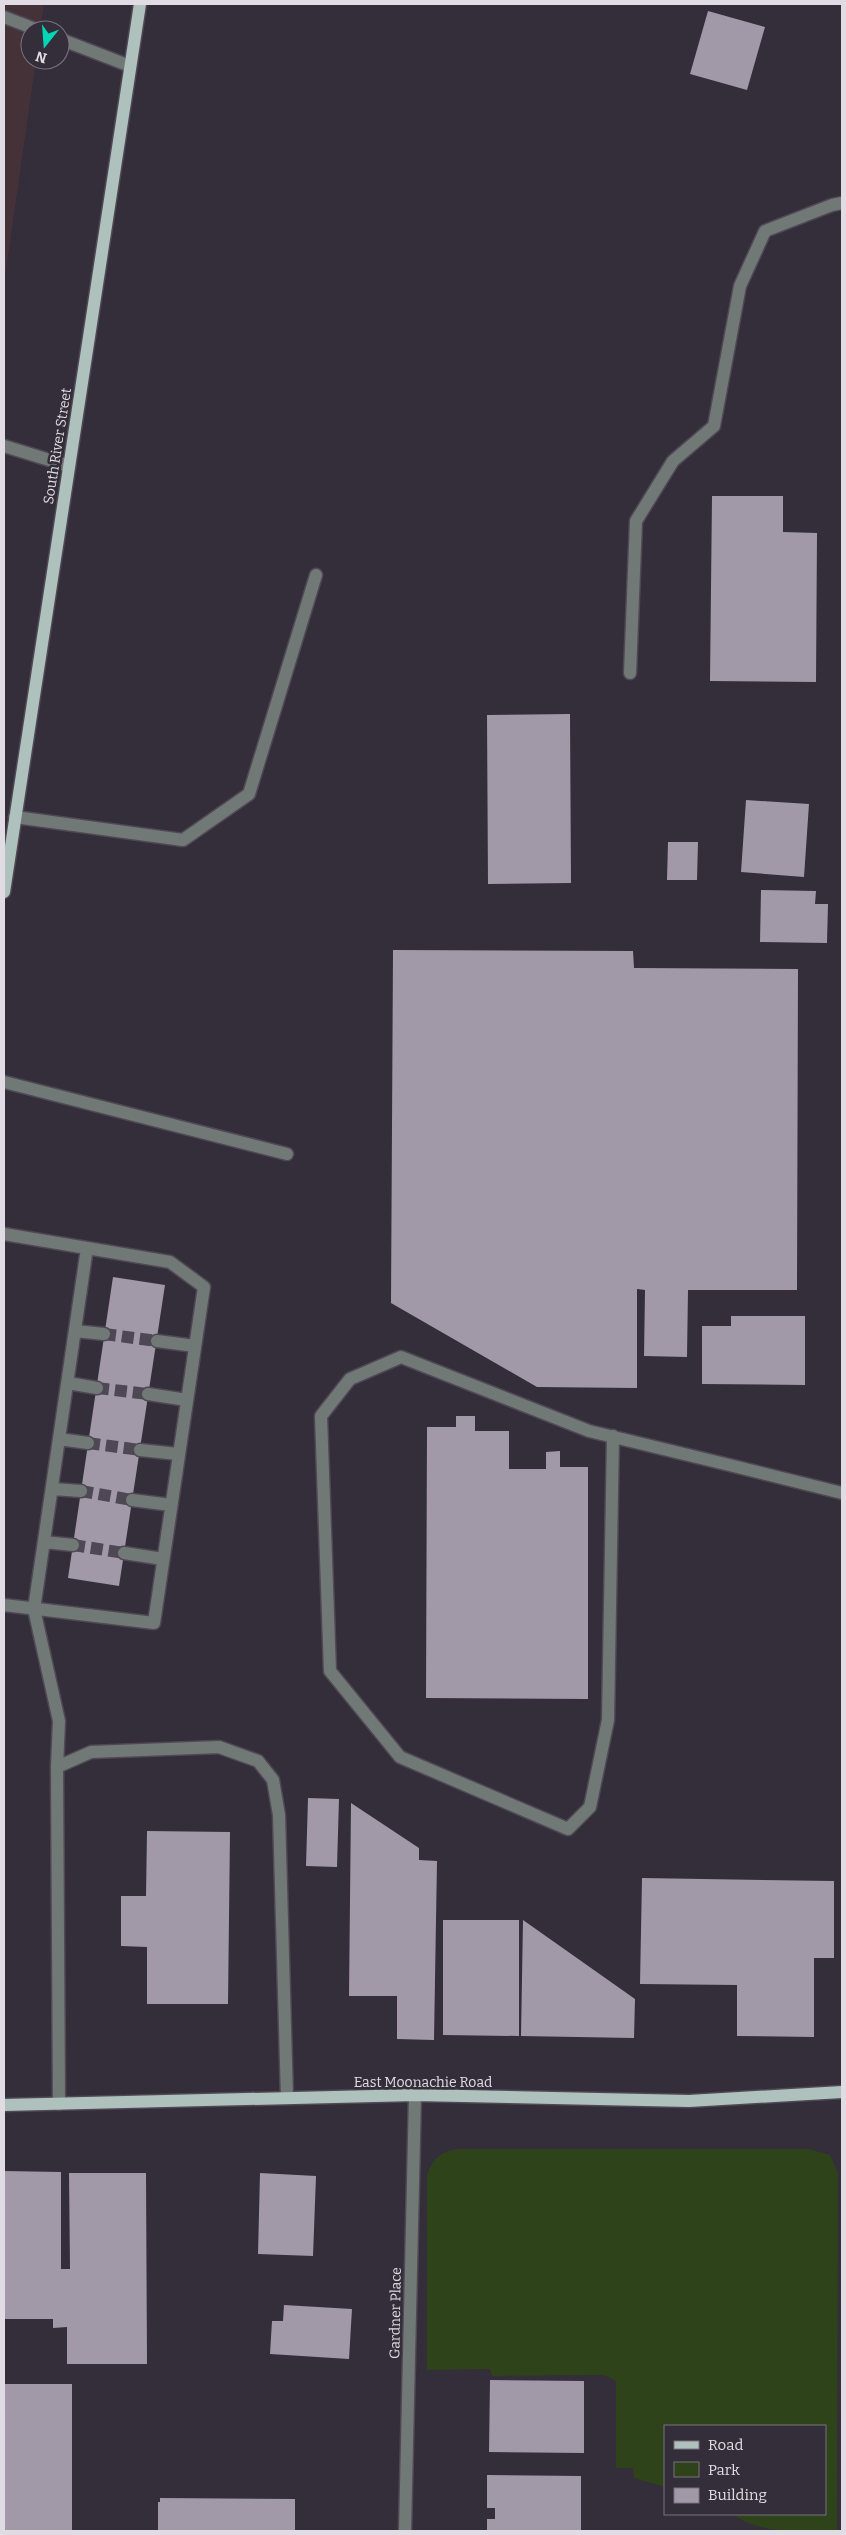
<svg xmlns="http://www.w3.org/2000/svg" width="846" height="2535" font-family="Bitter,serif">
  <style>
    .industrial { fill: #453239 }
    .green { fill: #2f431a }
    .building { fill: #a199a8 }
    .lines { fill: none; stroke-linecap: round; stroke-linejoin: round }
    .minor-tunnel { stroke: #4e4754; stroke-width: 12; stroke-dasharray: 12 6; stroke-linecap: butt }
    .minor-casing { stroke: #504955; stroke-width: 15 }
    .major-casing { stroke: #504955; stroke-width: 15 }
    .minor { stroke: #707976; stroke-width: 12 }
    .major { stroke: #afc1bc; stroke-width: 12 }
    .labels { text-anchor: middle; stroke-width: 5; stroke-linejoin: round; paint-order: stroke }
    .street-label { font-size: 14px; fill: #e1dce4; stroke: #342d3a }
  </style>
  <rect width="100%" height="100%" fill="#342d3a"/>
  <path class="industrial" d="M4 4H44L40 30H30V60H36L4 284Z"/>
  <path class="green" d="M459 2149H809L830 2155 838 2173 837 2531C806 2531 759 2535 733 2514H825V2426H665V2487L634 2478 633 2468H616V2381L604 2375 492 2376 490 2369 427 2370V2175C432 2159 442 2150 459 2149Z"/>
  <path class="building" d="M708 11 765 27 747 90 690 74Z
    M712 496H783V532L817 533 816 682 710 681Z
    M570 714 571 883 488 884 487 715Z
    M746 800 809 804 804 877 741 872Z
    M668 842H698L697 880H667Z
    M761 890 816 891 815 904H828L827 943 760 942Z
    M393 950 633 951 634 968 798 969 797 1290H688L687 1357 644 1356 645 1290 637 1289V1388L537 1387 391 1303Z
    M113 1277 165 1285 119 1586 68 1578Z
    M731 1316H805V1385L702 1384V1326H731Z
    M456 1416H475V1431H509V1469H546V1452L560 1451V1467H588V1699L426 1698 427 1427H456Z
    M308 1798 339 1799 337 1867 306 1866Z
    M351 1803 419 1848V1860L437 1861 434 2040 397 2039V1996H349Z
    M147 1831 230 1832 228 2004H147V1947L121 1946V1896H146Z
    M642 1878 834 1881V1958H814V2037L737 2036V1985L640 1984Z
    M443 1920H519V2036L443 2035Z
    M523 1920 635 1999 634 2038 521 2036Z
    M4 2171 61 2172V2269H70L69 2173H146L147 2364H67V2327L53 2328V2319H4Z
    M260 2173 316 2176 313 2256 258 2254Z
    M284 2305 352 2309 349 2359 270 2354 272 2321H283Z
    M490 2380 584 2381V2453L489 2452Z
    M4 2384H72V2531H4Z
    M487 2475 581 2476V2531H487V2519H495V2508H487Z
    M160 2498 295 2499V2531H158V2502H160Z"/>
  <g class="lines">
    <path class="minor-tunnel" d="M104 1334 157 1341
      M97 1388 148 1394
      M88 1443 140 1450
      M81 1491 132 1500
      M73 1545 124 1553"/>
    <defs>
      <path id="minor" d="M4 17 38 30
        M60 39 130 66
        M4 446 69 466
        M630 673 636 521 673 461 714 426 740 286 765 231 832 205 842 203
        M15 817 183 840 249 794 316 575
        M4 1082 287 1154
        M4 1234 170 1262 204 1287 154 1623 4 1605
        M87 1248 34 1609 59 1721 57 1767 91 1752 219 1747 258 1761 273 1780 279 1815 287 2098
        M75 1331 104 1334
        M157 1341 195 1346
        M68 1383 97 1388
        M148 1394 187 1400
        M613 1436 608 1720 590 1807 568 1829 400 1757 330 1671 321 1416 350 1379 401 1357 589 1431C673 1451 758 1472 842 1493
        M59 1439 88 1443
        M140 1450 178 1454
        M53 1489 81 1491
        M132 1500 171 1505
        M44 1542 73 1545
        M124 1553 163 1559
        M57 1767 59 2104
        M405 2531 415 2095"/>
      <path id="major" d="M4 892 140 4
        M4 2105 415 2095 689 2101 842 2092"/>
    </defs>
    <use href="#minor" class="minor-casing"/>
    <use href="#major" class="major-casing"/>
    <use href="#minor" class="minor"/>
    <use href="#major" class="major"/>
  </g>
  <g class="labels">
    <g class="street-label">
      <text transform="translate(57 446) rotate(-81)" y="5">South River Street</text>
      <text x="423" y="2087">East Moonachie Road</text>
      <text transform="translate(395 2313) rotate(-89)" y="5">Gardner Place</text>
    </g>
  </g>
  <rect width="846" height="2535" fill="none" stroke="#e1dce4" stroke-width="10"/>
  <rect x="664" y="2425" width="162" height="90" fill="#342d3a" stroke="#79737e"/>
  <rect x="674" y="2441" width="25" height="8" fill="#afc1bc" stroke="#79737e"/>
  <text x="708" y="2450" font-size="15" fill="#e1dce4">Road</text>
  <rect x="674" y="2462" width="25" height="15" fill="#2f431a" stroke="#79737e"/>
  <text x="708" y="2475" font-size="15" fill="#e1dce4">Park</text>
  <rect x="674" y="2488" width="25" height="15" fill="#a199a8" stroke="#79737e"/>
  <text x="708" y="2500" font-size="15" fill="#e1dce4">Building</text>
  <g transform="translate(45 45) rotate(197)"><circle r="24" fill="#342d3a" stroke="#79737e"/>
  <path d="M0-4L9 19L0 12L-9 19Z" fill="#04d5b6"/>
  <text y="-8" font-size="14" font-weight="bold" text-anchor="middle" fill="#e1dce4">N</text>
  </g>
</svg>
